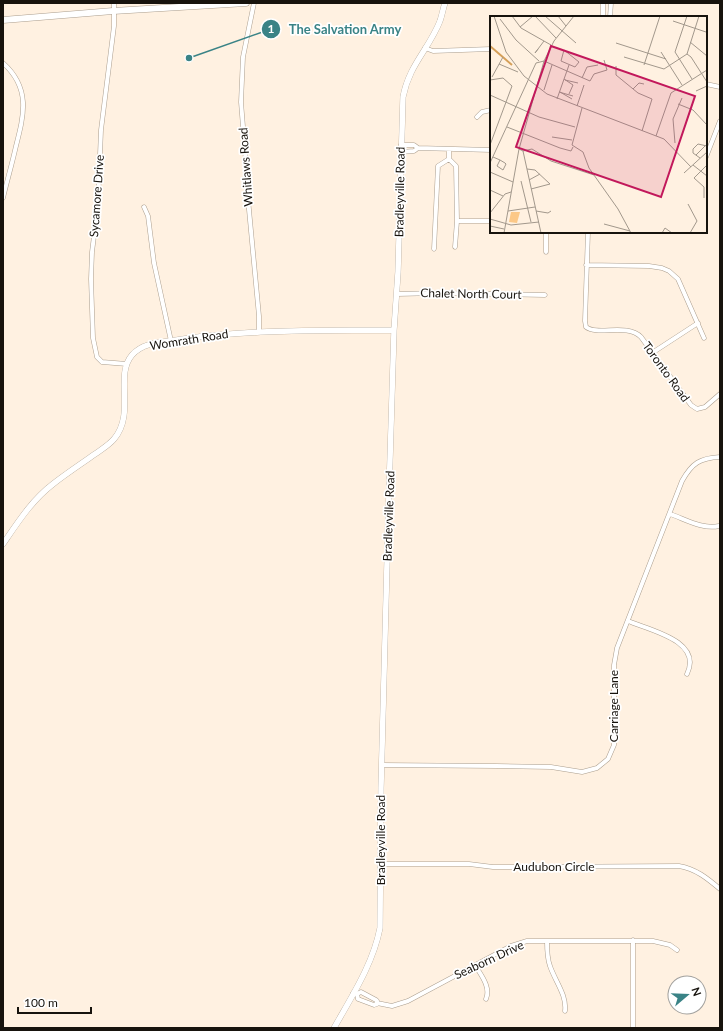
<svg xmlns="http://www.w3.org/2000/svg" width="723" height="1031" font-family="Lato,sans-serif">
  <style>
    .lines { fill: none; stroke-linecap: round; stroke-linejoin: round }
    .street-casing { stroke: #ab9e8e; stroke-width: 5 }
    .secondary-casing { stroke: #ab9e8e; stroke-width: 6 }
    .primary-casing { stroke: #ab9e8e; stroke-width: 7 }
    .street { stroke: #fff; stroke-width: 4 }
    .secondary { stroke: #fff; stroke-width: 5.5 }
    .primary { stroke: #fff; stroke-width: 6 }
    .labels { text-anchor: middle; stroke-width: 3.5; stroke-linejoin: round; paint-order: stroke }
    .street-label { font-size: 12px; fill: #17130d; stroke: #fff }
    .inset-river { fill: none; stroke: #d59f58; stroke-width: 2 }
    .inset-road { fill: none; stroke: #a2988c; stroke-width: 1 }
    .view { fill: #c2185b; fill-opacity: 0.15; stroke: #c2185b; stroke-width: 2 }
    .inset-edge { fill: none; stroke: #17130d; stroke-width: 2 }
    .leader { fill: none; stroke: #3a8386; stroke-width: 1.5 }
    .callout-dot { fill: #3a8386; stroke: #fff; stroke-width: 1.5 }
    .mark-label { font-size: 12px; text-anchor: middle; font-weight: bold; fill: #fff }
    .callout-label { font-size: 13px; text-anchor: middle; font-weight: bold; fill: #3a8386; stroke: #fff; stroke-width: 3.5; stroke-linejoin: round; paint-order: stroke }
  </style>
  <rect width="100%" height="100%" fill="#fff1e1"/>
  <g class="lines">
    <defs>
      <path id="street" d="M114 3V26L101 130 98 204 92 252 91 279 93 338 97 357 102 362 127 364
        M254 3 243 57 241 102 247 176 248 199 259 316V331
        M603 17V3
        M610 17 611 3
        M425 48 433 51 491 49
        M3 63C31 88 24 115 16 146 12 164 7 181 3 198
        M706 84 720 87
        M477 117 482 112 491 110
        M401 145H414L418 148
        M449 149V159L456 166 457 221 455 247
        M401 152 414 151 418 148 491 150
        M706 157 720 121
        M144 207 148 216 154 263 171 341
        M457 221H491
        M588 232 585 321 586 327C598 336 627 323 641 337L691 405 697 409 705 407 720 394
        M434 249 438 166 449 159
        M546 252V232
        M586 265 649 266 662 268 669 271 678 279 704 338
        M397 294 438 293 545 295
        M652 353 698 323
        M670 514C685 519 703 530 719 526
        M628 621C650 630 703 641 687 674
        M382 765 496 766 551 767 582 772 597 768 608 759 614 745V665L617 648 682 481C692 463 700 458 720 457
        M381 864H469L493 867H518L679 866C696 869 707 878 720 889
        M633 940V1028
        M547 941C547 949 547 958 550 966 555 981 567 995 565 1011
        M475 965C481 975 491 987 486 999
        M353 993 357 994 361 992 376 1000 377 1001V1004L374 1005 358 999 357 994
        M377 1003 392 1006 408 1001 511 946 527 941H653L670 945 677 950"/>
      <path id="secondary" d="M3 544C18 522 32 500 53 484 67 473 81 464 95 454 102 449 109 445 114 439 136 413 114 376 132 355 144 341 166 342 183 339 253 329 324 331 394 330
        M334 1028C352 996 373 964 380 928L381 788 388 525 394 330 398 272 403 97C409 65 429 49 440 21 442 15 443 9 445 3"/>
      <path id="primary" d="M3 20 113 11 246 3"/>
    </defs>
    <use href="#street" class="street-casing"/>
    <use href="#secondary" class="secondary-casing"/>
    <use href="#primary" class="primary-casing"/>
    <use href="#street" class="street"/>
    <use href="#secondary" class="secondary"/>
    <use href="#primary" class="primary"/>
  </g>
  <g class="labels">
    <g class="street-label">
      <text transform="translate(246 167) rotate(-94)" y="4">Whitlaws Road</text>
      <text transform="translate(400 192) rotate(-89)" y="4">Bradleyville Road</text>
      <text transform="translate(97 196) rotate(-86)" y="4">Sycamore Drive</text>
      <text transform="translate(471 294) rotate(1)" y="4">Chalet North Court</text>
      <text transform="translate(189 340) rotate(-9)" y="4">Womrath Road</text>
      <text transform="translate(666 372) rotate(54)" y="4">Toronto Road</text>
      <text transform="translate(389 516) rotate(-88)" y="4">Bradleyville Road</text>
      <text transform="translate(614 706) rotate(-90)" y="4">Carriage Lane</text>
      <text transform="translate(381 840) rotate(-90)" y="4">Bradleyville Road</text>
      <text x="554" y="871">Audubon Circle</text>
      <text transform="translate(489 960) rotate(-25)" y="4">Seaborn Drive</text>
    </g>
  </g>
  <g transform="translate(490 16)">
    <rect width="217" height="217" fill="#fff1e1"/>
    <path d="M21 196H30L27 207 19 206Z" fill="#fcc887"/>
    <path class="inset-river" d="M0 30 22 49"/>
    <path class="inset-road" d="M4 0 16 36 34 60 57 78 174 123 201 151M22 0 31 12 61 29M45 0 66 22M55 0 86 27M68 0 76 10M197 0 185 36 202 63M10 3 26 24 49 45M183 5 216 16M30 11 43 0M200 26 217 40M126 27 176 43M48 33 45 37 54 25M74 34 89 46 85 51 71 45ZM171 36 192 69M197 38 201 41 217 66M134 41 174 53 197 38 209 0M54 45 100 65 104 58 117 54 114 44M9 48 28 56M154 49 170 0M126 50V59L148 77 162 83 152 115M2 61 13 41M92 62 97 51 108 49M74 63 83 69 79 78M0 64 13 62 22 70 0 129M75 64 88 67M143 73 149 67 154 68M54 74 62 49M206 75 217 70M69 76 83 80M70 76 82 83M0 79 49 101 85 111M67 83 79 49M188 88 203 94 217 109M87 90 94 69M92 92 82 129 93 136 99 152 128 193 141 217M17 111 70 132 81 135 83 131M166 120 181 77 217 54M62 121 82 124M185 127 183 103 192 82M29 133 33 135 51 217M33 135 42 133 61 145 104 159M206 139 216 129M3 141 10 144 15 147 16 148 13 154 7 150 10 144M210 142 203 137V133L208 128 217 130M0 147 46 47 54 45M203 149 217 160M37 153 45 154 60 168 41 173M0 156 23 166M194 157 217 136M39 164 50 158M31 165 41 206M0 174 13 180M214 182V171L204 162 217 149M198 188 207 205 200 217M18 195 45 191M46 195 58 197 61 195M0 197 15 178 21 176M0 203 21 209 49 206M114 208 140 215M0 210 14 213M14 217 29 133 54 45 64 25 84 0M172 217 175 212 182 217"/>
    <path class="view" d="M61 30 205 80 171 181 26 131Z"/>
    <rect width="217" height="217" class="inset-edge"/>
  </g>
  <path class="leader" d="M189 58L271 29"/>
  <g class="callout-dot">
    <circle cx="189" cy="58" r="4"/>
    <circle cx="271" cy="29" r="10"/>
  </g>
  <g class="mark-label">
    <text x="271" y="33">1</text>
  </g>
  <g class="callout-label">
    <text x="345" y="34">The Salvation Army</text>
  </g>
  <rect width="723" height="1031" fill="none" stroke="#17130d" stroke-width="8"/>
  <g transform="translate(687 995) rotate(71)"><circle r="19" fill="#ffffff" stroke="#a2a19e"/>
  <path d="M0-3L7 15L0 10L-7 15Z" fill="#3a8386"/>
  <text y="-6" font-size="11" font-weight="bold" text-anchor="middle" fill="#17130d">N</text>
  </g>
  <path d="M18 1007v6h73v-6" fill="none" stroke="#17130d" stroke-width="2"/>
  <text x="24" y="1007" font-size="12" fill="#17130d" stroke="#ffffff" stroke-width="3" paint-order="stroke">100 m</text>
</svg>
